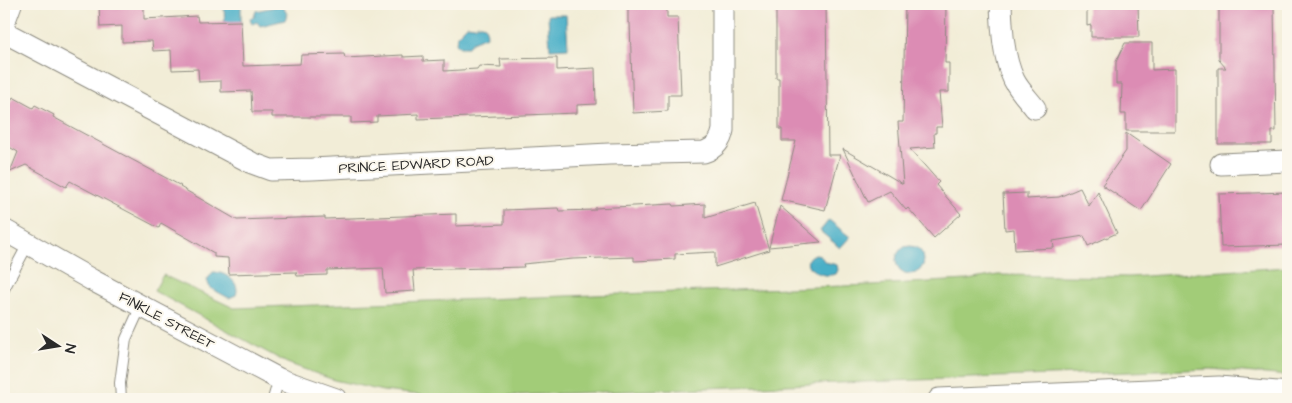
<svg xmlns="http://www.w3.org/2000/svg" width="1292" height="403" font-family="'Architects Daughter',sans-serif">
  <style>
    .green { fill: #a2cc78; stroke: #667c52 }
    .water { fill: #48afc7; stroke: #3a6d79 }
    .building { fill: #dc8cb4 }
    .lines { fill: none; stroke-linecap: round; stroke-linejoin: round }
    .service-casing { stroke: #8e8c81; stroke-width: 12 }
    .minor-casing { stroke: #8e8c81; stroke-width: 23 }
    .service { stroke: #fff; stroke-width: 10 }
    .minor { stroke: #fff; stroke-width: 21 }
    .labels { text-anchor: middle; stroke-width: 4; stroke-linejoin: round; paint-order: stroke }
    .street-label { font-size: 14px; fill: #2b2b2b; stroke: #fbf7ec }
  </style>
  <rect width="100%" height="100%" fill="#fbf7ec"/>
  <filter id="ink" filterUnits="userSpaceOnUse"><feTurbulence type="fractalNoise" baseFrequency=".02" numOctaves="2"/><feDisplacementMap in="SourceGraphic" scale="10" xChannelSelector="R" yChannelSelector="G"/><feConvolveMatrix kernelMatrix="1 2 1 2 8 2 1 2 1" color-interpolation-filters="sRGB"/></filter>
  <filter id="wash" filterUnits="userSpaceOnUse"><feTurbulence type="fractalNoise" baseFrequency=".0096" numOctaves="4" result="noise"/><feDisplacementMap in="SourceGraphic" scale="20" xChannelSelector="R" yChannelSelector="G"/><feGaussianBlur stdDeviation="1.12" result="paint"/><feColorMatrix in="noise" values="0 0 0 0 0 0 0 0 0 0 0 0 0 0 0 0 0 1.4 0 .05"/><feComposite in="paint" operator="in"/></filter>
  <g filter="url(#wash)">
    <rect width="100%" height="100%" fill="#f2edd7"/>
    <path class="green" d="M1288 267V376L1211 369 466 397H437L383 391 334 380 287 363 154 291 163 275 234 308 871 285 967 280 998 275 1129 277Z"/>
    <path class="water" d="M228 4H237L241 6V27L225 28 224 7Z
      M282 5 287 14 285 20 260 26 257 22 252 24 250 18 254 17 256 11Z
      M548 15H566L568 48 550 49Z
      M478 24 485 26 487 33 486 36 472 42 468 47H460L456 44 457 35 467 25 475 26Z
      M829 220 850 237 840 248 820 231Z
      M896 260a14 14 0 1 1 28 0a14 14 0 1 1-28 0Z
      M816 254 820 255 825 262 837 265 838 270 836 274C824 277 817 274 808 266 806 260 809 255 816 254Z
      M213 272C225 272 241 282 236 295L229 298 210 288 207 280Z"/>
    <g id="blocks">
      <path class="building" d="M99 4H144V19L197 16 198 22 241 21 243 66 300 64 301 55 344 54 345 58 403 55V57L423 56V61L444 60V71L477 69 479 66 501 67 500 59 557 58V70L595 68 596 104 577 105V113L418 119V114L377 116V122L351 123V117H272V112H252L251 91 221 92V81L199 82 198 69 172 70 171 50 153 51 152 41 122 42V26L100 27Z
        M628 4H667V17H678L681 95H668V111L633 113 630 23H628Z
        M776 4H826L828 155H840L825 210 781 200 796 141H782V129H779V78H776Z
        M905 4H946L945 63H949V92H939L942 127H936V133H934L935 147 910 149 939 182 936 185 961 214 934 238 908 208 906 210 890 191 868 202 843 149 903 184 898 122H903Z
        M1087 4H1138L1139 37H1091V25L1087 26Z
        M1219 6H1274L1276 131H1272V144H1218V68H1226L1219 60Z
        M1125 43H1152V70L1175 69V131H1126V114H1121L1122 84H1116V62Z
        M13 97 33 108 35 105 54 115 53 117 181 186 180 187 237 220 325 217V219L456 214V226L504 224V210L558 208 559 211 595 210V208L673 204 674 206 705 204V218L755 203 769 250 715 267V252L675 254V259L634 261V257L573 259 523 264 524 267 413 270 415 291 385 293 383 268 327 270V275L297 276 296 272 229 274 228 258 214 257V253L161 223 159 228 70 181 66 187 26 165 10 172 18 152 4 144V113Z
        M1126 133 1171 164 1141 211 1102 185 1126 151Z
        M1080 188 1089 206 1098 192 1117 233 1088 246 1084 236 1053 241 1054 248 1015 250 1014 229 1005 230 1003 194 1027 193V199L1059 197Z
        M1288 192V245L1221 247 1219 194Z
        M780 206 821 242 769 247Z"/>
    </g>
  </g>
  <g filter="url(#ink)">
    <use href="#blocks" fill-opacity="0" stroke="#8e8c81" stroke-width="1"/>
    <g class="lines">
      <defs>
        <path id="service" d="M4 289 28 244
          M121 399 120 383 126 339 141 306
          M273 399 279 379"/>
        <path id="minor" d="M1001 4C1002 29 1003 57 1014 80 1019 90 1028 99 1035 108
          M4 23 11 4
          M4 32 252 163 271 170 312 169 609 154 704 152C715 148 721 142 723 130V4
          M1221 164 1288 161
          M4 230 92 280 279 379 336 399
          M939 399 1219 387 1288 393"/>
      </defs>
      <use href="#service" class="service-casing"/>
      <use href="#minor" class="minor-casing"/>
      <use href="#service" class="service"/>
      <use href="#minor" class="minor"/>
    </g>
  </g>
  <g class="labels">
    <g class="street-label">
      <text transform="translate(416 164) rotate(-3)" y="5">PRINCE EDWARD ROAD</text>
      <text transform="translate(167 320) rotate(28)" y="5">FINKLE STREET</text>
    </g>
  </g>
  <rect width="1292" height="403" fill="none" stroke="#fbf7ec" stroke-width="20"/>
  <g transform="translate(58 346) rotate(102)" stroke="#fbf7ec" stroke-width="4" paint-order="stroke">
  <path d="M0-4L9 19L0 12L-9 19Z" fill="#2b2b2b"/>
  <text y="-8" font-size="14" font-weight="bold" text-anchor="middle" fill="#2b2b2b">N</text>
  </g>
</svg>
